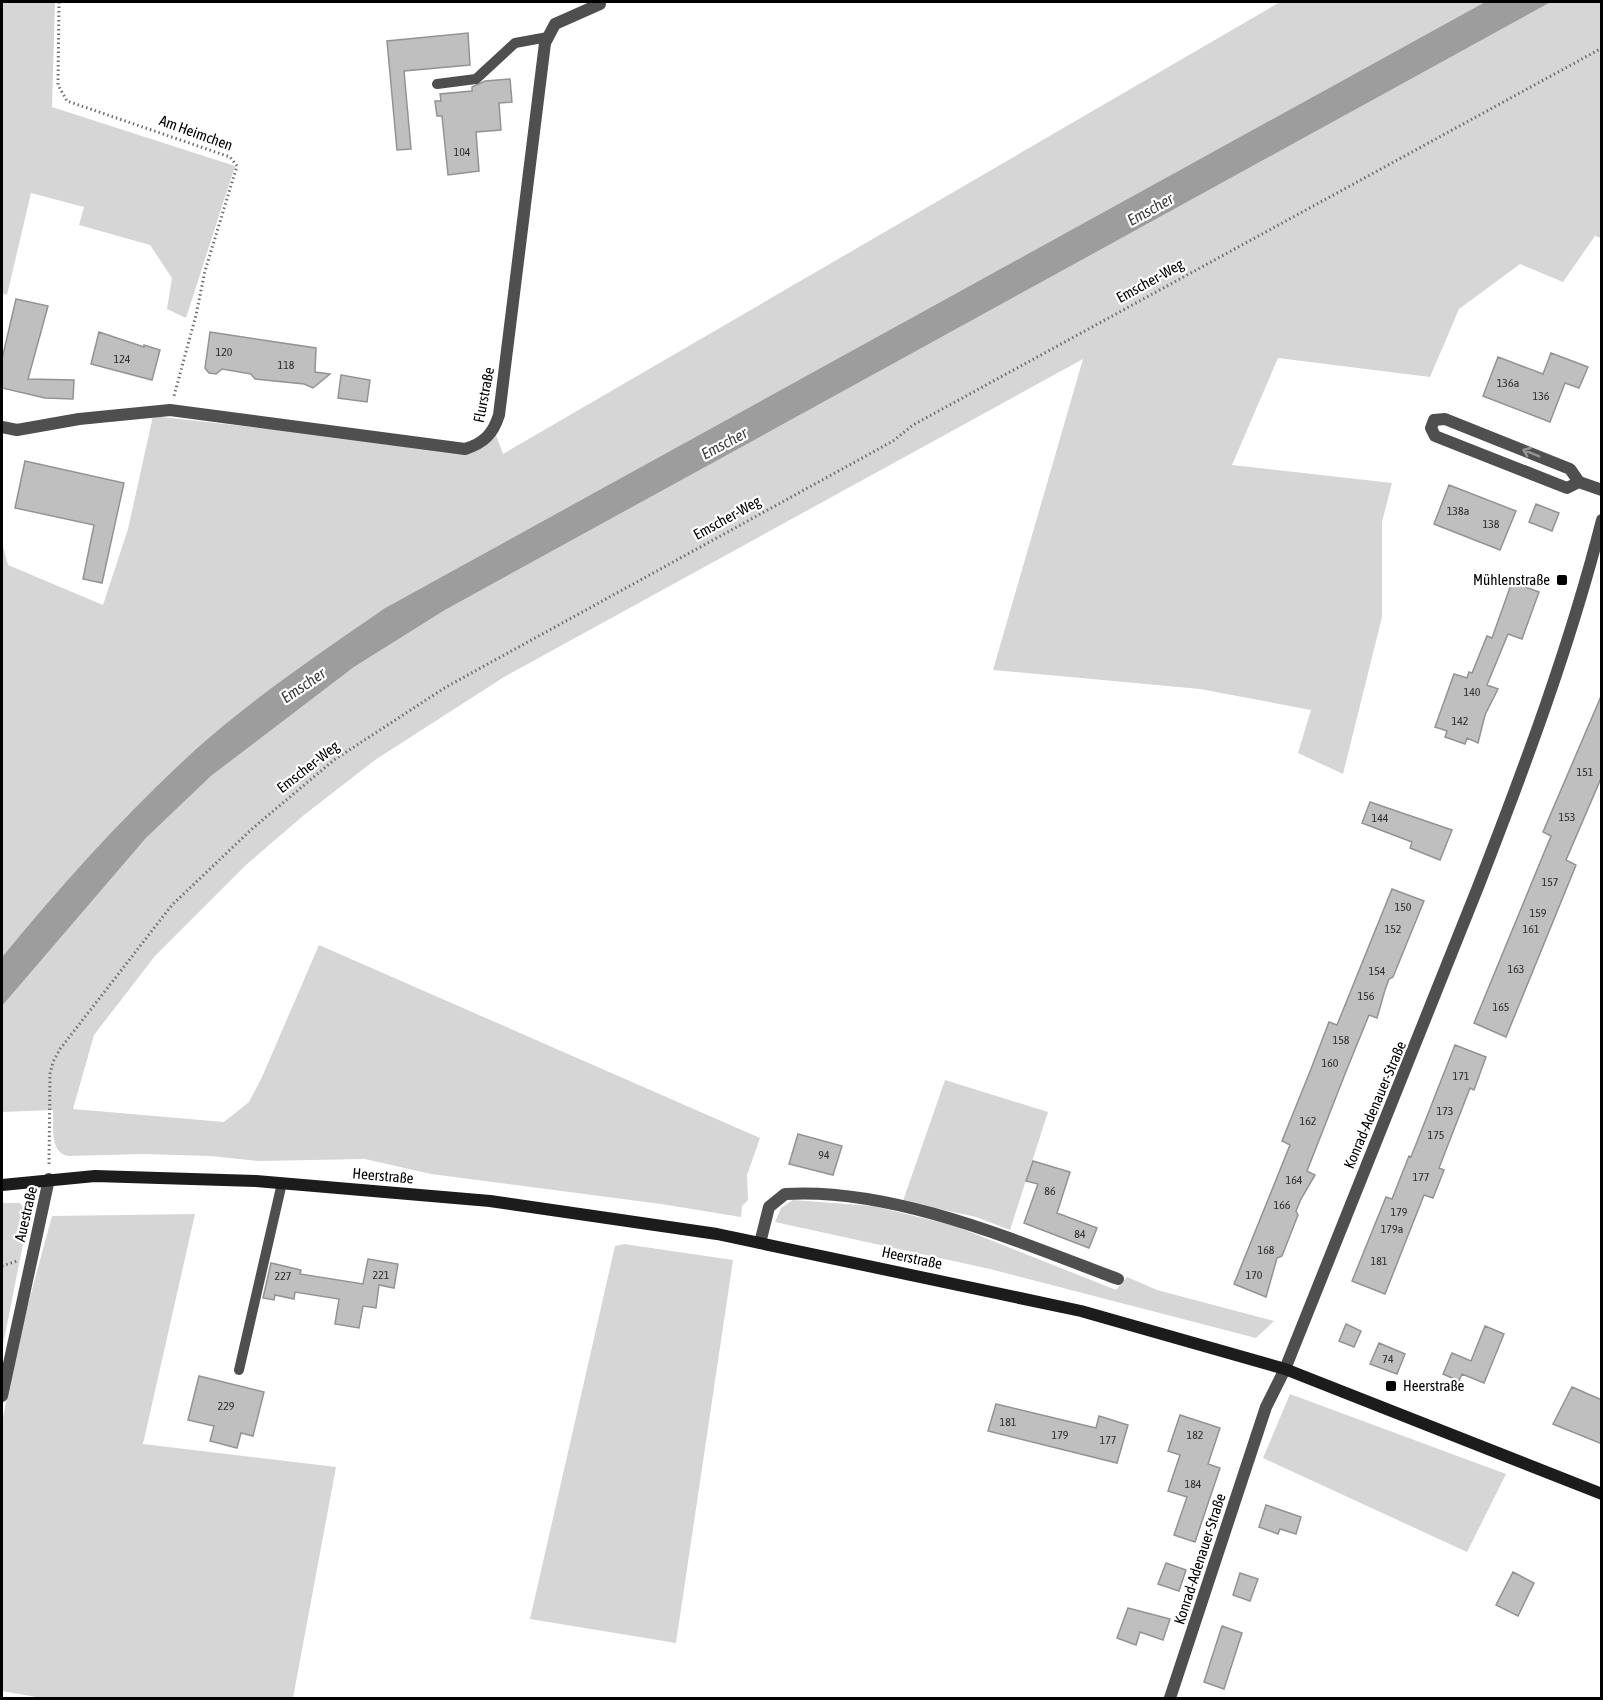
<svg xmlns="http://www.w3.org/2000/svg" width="1603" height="1700" font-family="'Asap Condensed',sans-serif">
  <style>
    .green { fill: #d6d6d6 }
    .water { fill: #9d9d9d }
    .building { fill: #bfbfbf; stroke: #939393; stroke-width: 1.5 }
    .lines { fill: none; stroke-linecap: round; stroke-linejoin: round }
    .path { stroke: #717171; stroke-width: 3; stroke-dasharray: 1.5 3; stroke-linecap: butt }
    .service { stroke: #4f4f4f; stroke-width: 10 }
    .minor { stroke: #4f4f4f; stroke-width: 12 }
    .secondary { stroke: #1c1c1c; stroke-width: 12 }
    .oneway { stroke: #959595 }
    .poi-dot { fill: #000; stroke: #fff; stroke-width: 2 }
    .labels { text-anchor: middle; stroke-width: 4.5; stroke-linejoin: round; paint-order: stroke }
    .number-label { font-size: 12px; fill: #303030 }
    .street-label { font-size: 15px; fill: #000; stroke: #fff }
    .poi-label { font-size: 15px; fill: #000; stroke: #fff; text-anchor: end }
    .water-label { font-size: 16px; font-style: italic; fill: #3e3e3e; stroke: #fff }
  </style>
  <rect width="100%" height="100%" fill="#fff"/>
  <path class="green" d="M2 2H55L52 107 235 166 186 318 167 309 172 278 150 245 79 225 84 207 31 193 7 295 2 293Z
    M1280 2H1485L385 608C320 653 254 697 195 750 125 814 62 884 2 957V543L8 565 103 605 128 529 153 416 465 451 495 432 503 454Z
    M1551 2H1601V238L1595 236 1563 282 1520 264 1459 309 1430 377 1278 358 1232 465 1392 483 1382 522V617L1343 774 1298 753 1311 710 1200 689 993 670 1083 359 504 677 375 760 304 815 246 865 155 956 94 1035 73 1109 224 1122 249 1102 262 1077 319 945 760 1138 747 1175 748 1200 742 1206 741 1217 661 1204 431 1174 365 1159 259 1161 210 1156 143 1154 68 1156C49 1152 54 1126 53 1110L2 1112V1006L146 838 211 776 354 667 445 610Z
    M945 1080 1048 1112 1010 1230 976 1217 903 1201Z
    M793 1200 873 1206 955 1226 1116 1290 1127 1277 1157 1290 1274 1321 1256 1338 990 1269 775 1222 781 1208Z
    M2 1203H20L29 1214 2 1350Z
    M195 1214 143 1444 336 1467 293 1698H42L2 1691V1423L16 1349 52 1216Z
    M624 1244 733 1260 676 1643 530 1619 615 1246Z
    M1290 1394 1506 1474 1467 1552 1263 1458Z"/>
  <path class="water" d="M1485 2H1551L445 610 354 667 211 776 146 838 2 1006V957C62 884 125 814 195 750 254 697 320 653 385 608Z"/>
  <path class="building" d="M468 33 470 65 404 71 411 149 397 150 387 41Z
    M510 79 512 102 499 103 501 130 476 132 479 171 448 175 442 116H437L435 101H441L440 94 472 91V87L485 81Z
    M16 299 48 306 28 379 74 380 73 399 45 398 2 388V359Z
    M99 332 144 347V345L160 350 152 380 91 364Z
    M210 332 316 348 315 372 330 374 313 388 304 384 255 379 251 374 222 369 216 374 209 373 205 368Z
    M1551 353 1588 367 1579 388 1565 383 1550 422 1483 396 1498 357 1543 374Z
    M341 375 370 380 367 402 338 398Z
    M25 461 124 483 102 583 83 579 94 525 15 508Z
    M1449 485 1516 511 1500 550 1434 524Z
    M1536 504 1559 513 1552 531 1529 522Z
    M1522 581 1525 587 1539 592 1522 639 1508 634 1487 685 1498 689 1485 715 1478 743 1467 738 1465 744 1445 737 1447 731 1435 727 1454 674 1467 678 1469 672 1472 673 1487 636 1492 638 1512 582Z
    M1602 694V776L1566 860 1576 865 1506 1037 1474 1023 1551 836 1543 832Z
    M1370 802 1452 830 1440 860 1410 848 1412 842 1362 823Z
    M1392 889 1424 901 1393 977 1389 979 1385 990 1377 1018 1369 1015 1347 1069 1307 1171 1315 1175 1301 1199 1296 1211 1298 1215 1282 1256 1277 1258 1266 1297 1234 1284 1290 1145 1282 1141 1311 1069 1329 1022 1337 1025Z
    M1455 1045 1486 1057 1474 1090 1470 1088 1439 1168 1444 1170 1433 1198 1424 1195 1385 1294 1352 1281 1386 1197 1392 1199 1409 1156 1411 1157Z
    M798 1134 842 1146 833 1175 789 1164Z
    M1033 1161 1070 1172 1057 1213 1097 1228 1089 1248 1024 1223 1038 1184 1026 1181Z
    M368 1259 398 1264 394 1288 379 1285 376 1308 363 1306 359 1328 335 1324 339 1299 295 1292 294 1299 275 1295 274 1300 263 1298 271 1263 301 1270 300 1274 363 1284Z
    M1346 1324 1361 1331 1354 1347 1339 1341Z
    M1485 1326 1504 1334 1484 1383 1462 1374 1459 1381 1443 1374 1452 1353 1471 1361Z
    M1379 1343 1405 1354 1397 1374 1370 1364Z
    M199 1376 264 1392 253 1436 241 1433 237 1448 210 1441 214 1426 188 1420Z
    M1572 1387 1602 1400V1444L1553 1424Z
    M996 1404 1096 1428 1099 1416 1128 1425 1117 1463 988 1431Z
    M1180 1415 1220 1428 1208 1464 1220 1468 1195 1542 1174 1535 1187 1497 1168 1491 1180 1455 1168 1451Z
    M1266 1505 1301 1517 1296 1534 1280 1529 1278 1534 1259 1527Z
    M1166 1563 1186 1570 1179 1591 1158 1584Z
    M1513 1572 1534 1583 1518 1616 1496 1605Z
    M1240 1573 1258 1579 1250 1601 1233 1595Z
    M1128 1608 1170 1619 1163 1640 1140 1632 1136 1645 1117 1638Z
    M1222 1626 1242 1633 1224 1689 1204 1682Z"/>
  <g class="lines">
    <path class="path" d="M59 2 58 85 67 101 230 157 237 166 205 271 196 315 174 396
      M49 1164 50 1074 53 1062 60 1049 172 905 253 828 334 760 446 687 893 441 913 425 1602 48
      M2 1266 17 1261"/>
    <path class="service" d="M437 84 476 79 515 43 548 37
      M239 1370 282 1183"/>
    <path class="minor" d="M2 427 17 430 79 419 170 410 465 449C484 443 493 434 499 415L545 43 555 24 600 4
      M1579 482 1567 488 1435 436 1431 428 1434 420 1445 419 1570 469 1579 482 1602 490
      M760 1243 769 1207 785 1194C893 1187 1019 1242 1118 1279
      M2 1396 49 1179
      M1170 1698 1266 1407 1285 1369C1348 1208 1415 1048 1478 887 1525 766 1570 646 1602 520"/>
    <path class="secondary" d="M2 1185 95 1176 256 1181 490 1201 717 1234 1081 1311 1285 1369 1602 1494"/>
  </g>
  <defs><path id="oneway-shaft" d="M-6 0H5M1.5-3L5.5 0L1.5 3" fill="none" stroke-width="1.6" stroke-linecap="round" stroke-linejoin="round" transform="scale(1.5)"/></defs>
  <use class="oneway" href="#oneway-shaft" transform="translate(1531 453) rotate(-158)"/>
  <g class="poi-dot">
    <rect x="1556" y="574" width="12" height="12" rx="3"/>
    <rect x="1385" y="1380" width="12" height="12" rx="3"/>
  </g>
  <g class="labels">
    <g class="number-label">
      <text x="462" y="156">104</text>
      <text x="224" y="356">120</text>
      <text x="122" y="363">124</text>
      <text x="286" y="369">118</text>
      <text x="1508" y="387">136a</text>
      <text x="1541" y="400">136</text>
      <text x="1458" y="515">138a</text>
      <text x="1491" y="528">138</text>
      <text x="1472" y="696">140</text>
      <text x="1460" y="725">142</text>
      <text x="1585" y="776">151</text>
      <text x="1567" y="821">153</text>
      <text x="1380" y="822">144</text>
      <text x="1550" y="886">157</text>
      <text x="1403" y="911">150</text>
      <text x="1538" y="917">159</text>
      <text x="1393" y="933">152</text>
      <text x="1531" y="933">161</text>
      <text x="1516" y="973">163</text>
      <text x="1377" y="975">154</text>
      <text x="1366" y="1000">156</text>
      <text x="1501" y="1011">165</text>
      <text x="1341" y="1044">158</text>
      <text x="1330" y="1067">160</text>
      <text x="1461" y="1080">171</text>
      <text x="1445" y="1115">173</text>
      <text x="1308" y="1125">162</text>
      <text x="1436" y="1139">175</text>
      <text x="824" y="1159">94</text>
      <text x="1421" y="1181">177</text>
      <text x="1294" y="1184">164</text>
      <text x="1050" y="1195">86</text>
      <text x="1282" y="1209">166</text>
      <text x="1399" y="1216">179</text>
      <text x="1392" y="1233">179a</text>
      <text x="1080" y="1238">84</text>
      <text x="1266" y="1254">168</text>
      <text x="1379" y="1265">181</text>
      <text x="381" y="1279">221</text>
      <text x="1254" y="1279">170</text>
      <text x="283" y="1280">227</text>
      <text x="1388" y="1363">74</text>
      <text x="226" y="1410">229</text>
      <text x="1008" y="1426">181</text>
      <text x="1060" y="1439">179</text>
      <text x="1195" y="1439">182</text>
      <text x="1108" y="1444">177</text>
      <text x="1193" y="1488">184</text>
    </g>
    <g class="street-label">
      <text transform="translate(196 133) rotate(20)" y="5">Am Heimchen</text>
      <text transform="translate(1150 281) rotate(-29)" y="5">Emscher-Weg</text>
      <text transform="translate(484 395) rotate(-79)" y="5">Flurstraße</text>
      <text transform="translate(727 518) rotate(-29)" y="5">Emscher-Weg</text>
      <text transform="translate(308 767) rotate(-38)" y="5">Emscher-Weg</text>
      <text transform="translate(1375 1105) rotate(-67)" y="5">Konrad-Adenauer-Straße</text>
      <text transform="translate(383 1176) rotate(5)" y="5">Heerstraße</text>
      <text transform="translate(26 1214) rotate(-77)" y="5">Auestraße</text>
      <text transform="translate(912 1258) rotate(12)" y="5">Heerstraße</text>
      <text transform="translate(1200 1559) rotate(-72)" y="5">Konrad-Adenauer-Straße</text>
    </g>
    <g class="poi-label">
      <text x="1550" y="585">Mühlenstraße</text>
      <text x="1403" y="1391" text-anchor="start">Heerstraße</text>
    </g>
    <g class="water-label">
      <text transform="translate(1150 209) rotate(-29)" y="6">Emscher</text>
      <text transform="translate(724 443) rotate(-28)" y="6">Emscher</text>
      <text transform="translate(303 685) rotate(-34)" y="6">Emscher</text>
    </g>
  </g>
  <rect width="1603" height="1700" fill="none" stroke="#000000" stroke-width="6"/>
</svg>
